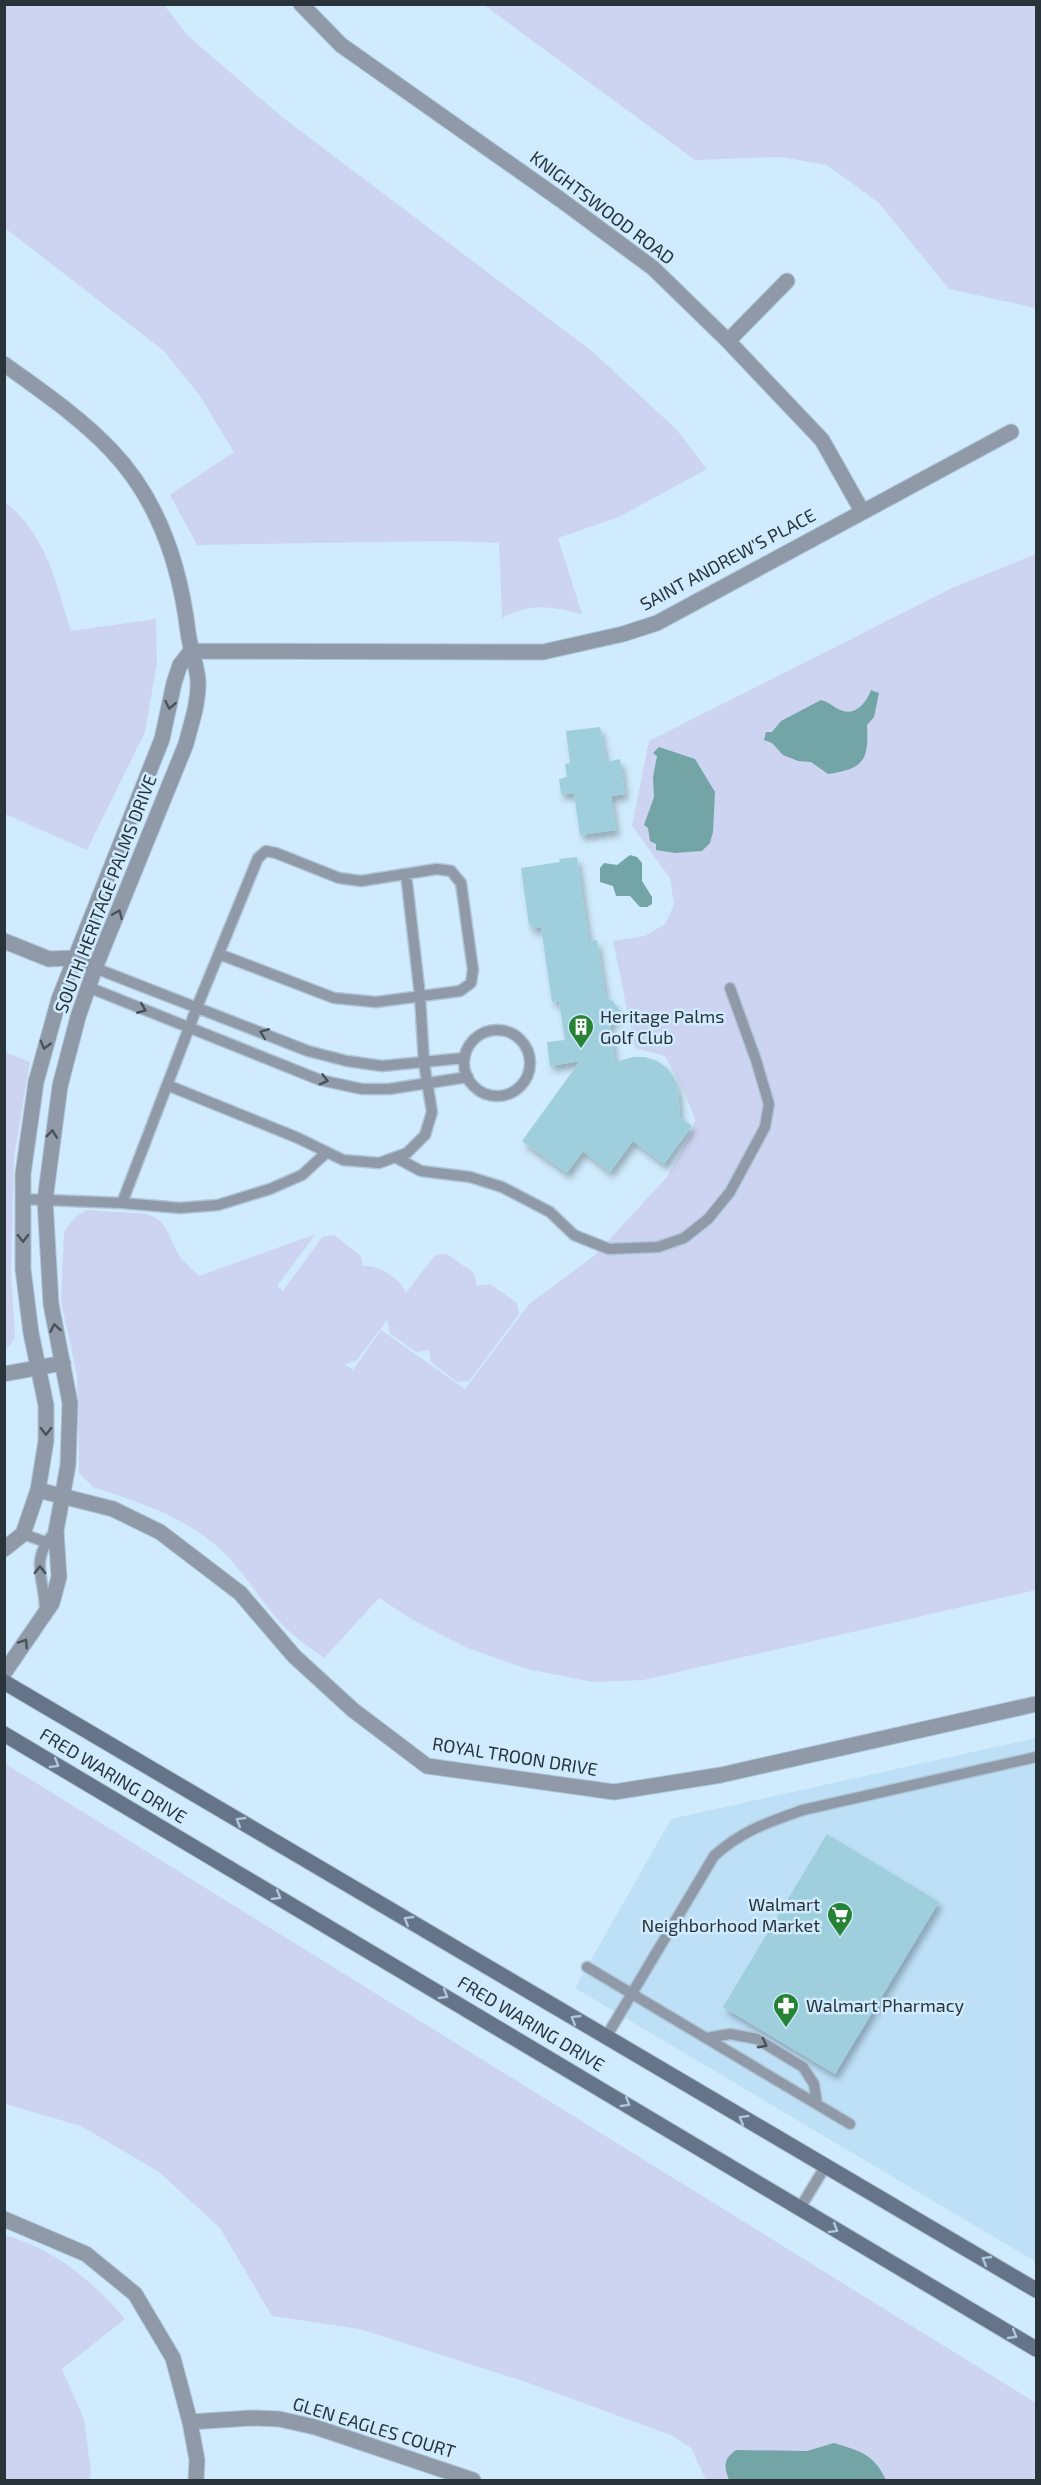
<svg xmlns="http://www.w3.org/2000/svg" width="1041" height="2485" font-family="'Exo 2',sans-serif">
  <style>
    .built { fill: #bde0f7 }
    .green { fill: #ccd4f1 }
    .water { fill: #73a5a7 }
    .building { fill: #9fcedc; filter: url(#shadow) }
    .lines { fill: none; stroke-linecap: round; stroke-linejoin: round }
    .service-casing { stroke: #aec6d6; stroke-width: 13 }
    .minor-casing { stroke: #aec6d6; stroke-width: 17 }
    .secondary-casing { stroke: #aec6d6; stroke-width: 17 }
    .service { stroke: #8f99a7; stroke-width: 10 }
    .minor { stroke: #8f99a7; stroke-width: 15 }
    .secondary { stroke: #657488; stroke-width: 15 }
    .oneway { stroke: #47525b }
    .oneway2 { stroke: #afc7da }
    .labels { text-anchor: middle; stroke-width: 5; stroke-linejoin: round; paint-order: stroke }
    .street-label { font-size: 18px; fill: #28333a; stroke: #cfebfd }
    .poi-label { font-size: 18px; fill: #28333a; stroke: #cfebfd; text-anchor: start }
  </style>
  <defs>
    <filter id="shadow"><feDropShadow dx="3.5" dy="6" stdDeviation="3" flood-color="#0004"/></filter>
  </defs>
  <rect width="100%" height="100%" fill="#cfebfd"/>
  <path class="built" d="M1036 1738V2262L575 1988 671 1819Z"/>
  <path class="green" d="M4 5H164L188 36 282 117 593 352 676 429 707 469 619 517 558 538 582 614C550 607 532 602 502 618L499 543 448 541 197 545 170 495 234 452 200 396 164 351 5 228Z
    M484 5H1034L1036 6V308L949 289 879 203 827 165 782 157 695 160Z
    M4 501C48 537 55 581 71 631L156 619 157 663 145 732 87 850 5 814Z
    M1036 554V1590L643 1680 593 1682 527 1669 465 1647 413 1620 379 1598 324 1658C312 1649 298 1640 288 1630 262 1605 246 1573 220 1549 184 1516 138 1502 93 1487L79 1473 77 1375 61 1301 64 1232 75 1217 87 1210 147 1214C169 1221 168 1238 179 1255 184 1263 193 1270 199 1276L316 1234 277 1286 283 1291 322 1237 334 1235 361 1256 363 1266C379 1265 400 1278 406 1293L435 1255 447 1254 474 1273 477 1286 490 1284 517 1303 519 1314 469 1381 457 1382 431 1362 429 1350 416 1352 390 1333 387 1320 356 1361 344 1364 353 1370 381 1330 465 1389 529 1304 594 1256 667 1177 692 1132 695 1119 684 1091 665 1056 635 1048 613 941 645 936 665 924 674 905 670 878 632 826 649 741 952 588Z
    M5 1052 30 1062 14 1157 11 1273 15 1336 11 1344 5 1350Z
    M4 1763 1036 2403V2480H706L691 2448 673 2436 526 2382 360 2329 272 2316 220 2228 159 2172 81 2126 5 2104Z
    M5 2235C54 2249 93 2281 125 2319L62 2369 84 2419 91 2473 89 2480H5Z"/>
  <path class="water" d="M871 690 879 693 874 717 867 725C869 760 864 769 828 774L811 762 798 761 783 755 772 743 764 740 766 732H772L781 721 821 700C829 702 836 709 843 711 857 715 867 701 871 690Z
    M659 747 695 759 715 792 713 832 710 843 702 851 675 853 656 850V844L650 841 648 828 644 825 654 797 653 777 657 756 653 753Z
    M630 855 637 857 642 863V881L652 897V904L647 907H640L630 896H616L613 886 600 882V868L604 863 617 865Z
    M834 2443C860 2451 874 2454 886 2480H729C724 2467 723 2459 736 2450L807 2451Z"/>
  <path class="building" d="M600 727 606 762 620 759 625 794 611 796 616 830 580 835 574 793 561 794 559 779 567 777 565 764 570 763 566 731Z
    M577 857 589 941 597 940 606 999 613 1001 619 1010 618 1017 610 1023 615 1062 633 1057H645L657 1061 667 1068 674 1078 678 1089 680 1117 692 1126 664 1164 633 1141 610 1172 583 1151 567 1173 522 1141 580 1061 550 1066 547 1042 565 1040 559 1001 552 1002 541 927 532 929V925H529L521 868 560 862 559 859Z
    M827 1834 939 1902 835 2074 723 2007Z"/>
  <g class="lines">
    <defs>
      <path id="service" d="M95 968 308 1051 347 1061 382 1066 464 1058
        M88 987 320 1080 362 1089H389L468 1077
        M464 1063a33 33 0 1 1 66 0a33 33 0 1 1-66 0Z
        M167 1085 298 1138 343 1160 379 1163 407 1153 425 1135 432 1112 424 1063 420 996 406 874
        M395 1157 421 1171 470 1177 502 1187 550 1212 574 1235 609 1249 658 1247 684 1238 708 1219 730 1192 765 1127 769 1104 756 1060 730 988
        M22 1199 122 1203 197 1007 258 858 266 851 276 853 339 878 361 881 437 869 451 871 461 883 473 970 471 983 460 991 376 1002 334 998 219 954
        M122 1203 180 1208 218 1205 270 1189 302 1175 327 1152
        M23 1534 51 1544
        M45 1613C46 1579 27 1561 56 1531
        M587 1967 850 2124
        M606 2037 714 1856C741 1831 769 1822 803 1810L1036 1757
        M707 2038 730 2034 757 2039 803 2067 814 2084 817 2104
        M800 2208 825 2167"/>
      <path id="minor" d="M301 4 341 45 561 200 653 268 728 341 822 440 862 511
        M728 341 787 281
        M4 364C41 391 80 417 111 450 158 499 180 566 188 632 190 649 197 665 198 681 199 702 191 724 186 744L95 968 78 1017 60 1086 45 1200 51 1304 70 1403 68 1465 56 1531 59 1577 52 1603 4 1673
        M191 651 543 652 623 634 657 623 1011 432
        M4 941 49 959 74 958 95 968
        M4 1374 63 1363
        M38 1490 113 1509 160 1532 240 1593 294 1656 353 1710 427 1766 614 1792 721 1775 1036 1704
        M4 1549 23 1534 38 1490 46 1441V1405L31 1333 23 1269V1174L36 1082 59 999 162 739 174 683 180 665 191 651
        M4 2219 86 2254 135 2294 173 2358 190 2422 197 2460 196 2480
        M190 2422 251 2418 279 2419 315 2427 473 2480"/>
      <path id="secondary" d="M4 1682 1036 2290
        M4 1734 1036 2349"/>
    </defs>
    <use href="#service" class="service-casing"/>
    <use href="#minor" class="minor-casing"/>
    <use href="#secondary" class="secondary-casing"/>
    <use href="#service" class="service"/>
    <use href="#minor" class="minor"/>
    <use href="#secondary" class="secondary"/>
  </g>
  <defs><path id="oneway-chevron" d="M-2-3.5L2.5 0L-2 3.5" fill="none" stroke-width="1.6" stroke-linecap="round" stroke-linejoin="round" transform="scale(1.5)"/></defs>
  <g class="oneway">
    <use href="#oneway-chevron" transform="translate(170 705) rotate(101)"/>
    <use href="#oneway-chevron" transform="translate(118 914) rotate(-67)"/>
    <use href="#oneway-chevron" transform="translate(142 1009) rotate(22)"/>
    <use href="#oneway-chevron" transform="translate(264 1033) rotate(-158)"/>
    <use href="#oneway-chevron" transform="translate(45 1045) rotate(105)"/>
    <use href="#oneway-chevron" transform="translate(324 1080) rotate(15)"/>
    <use href="#oneway-chevron" transform="translate(52 1134) rotate(-83)"/>
    <use href="#oneway-chevron" transform="translate(23 1238) rotate(89)"/>
    <use href="#oneway-chevron" transform="translate(55 1328) rotate(-100)"/>
    <use href="#oneway-chevron" transform="translate(46 1431) rotate(91)"/>
    <use href="#oneway-chevron" transform="translate(40 1570) rotate(-91)"/>
    <use href="#oneway-chevron" transform="translate(24 1643) rotate(-57)"/>
    <use href="#oneway-chevron" transform="translate(763 2044) rotate(28)"/>
  </g>
  <g class="oneway2">
    <use href="#oneway-chevron" transform="translate(55 1764) rotate(31)"/>
    <use href="#oneway-chevron" transform="translate(240 1821) rotate(-149)"/>
    <use href="#oneway-chevron" transform="translate(277 1896) rotate(31)"/>
    <use href="#oneway-chevron" transform="translate(408 1920) rotate(-149)"/>
    <use href="#oneway-chevron" transform="translate(444 1995) rotate(31)"/>
    <use href="#oneway-chevron" transform="translate(575 2019) rotate(-149)"/>
    <use href="#oneway-chevron" transform="translate(626 2103) rotate(31)"/>
    <use href="#oneway-chevron" transform="translate(743 2119) rotate(-149)"/>
    <use href="#oneway-chevron" transform="translate(834 2229) rotate(31)"/>
    <use href="#oneway-chevron" transform="translate(986 2260) rotate(-150)"/>
    <use href="#oneway-chevron" transform="translate(1013 2335) rotate(31)"/>
  </g>
  <defs>
    <symbol id="building-pin" viewBox="-11 -11 22 30"><path d="M0 17L-7.5 6A9.5 9.5 0 1 1 7.5 6Z" fill="#268335" stroke="#cfebfd"/><path d="M-4-6H4V6H1V3H-1V6H-4ZM-2.5-4.3h1.7v1.8h-1.7ZM.8-4.3h1.7v1.8H.8ZM-2.5-1h1.7V.8h-1.7ZM.8-1h1.7V.8H.8Z" fill="#fff"/></symbol>
    <symbol id="supermarket-pin" viewBox="-11 -11 22 30"><path d="M0 17L-7.5 6A9.5 9.5 0 1 1 7.5 6Z" fill="#268335" stroke="#cfebfd"/><path d="M-6-5.5h2.5l.6 2H6L4.5 2H-2.5L-4.4-4H-6ZM-1.5 3.2a1.3 1.3 0 1 0 .1 0ZM3 3.2a1.3 1.3 0 1 0 .1 0Z" fill="#fff"/></symbol>
    <symbol id="pharmacy-pin" viewBox="-11 -11 22 30"><path d="M0 17L-7.5 6A9.5 9.5 0 1 1 7.5 6Z" fill="#268335" stroke="#cfebfd"/><path d="M-2-6h4v4h4v4h-4v4h-4v-4h-4v-4h4Z" fill="#fff"/></symbol>
  </defs>
  <g fill-rule="evenodd">
    <use href="#building-pin" x="566" y="1012" width="30" height="40"/>
    <use href="#supermarket-pin" x="825" y="1900" width="30" height="40"/>
    <use href="#pharmacy-pin" x="771" y="1991" width="30" height="40"/>
  </g>
  <g class="labels">
    <g class="street-label">
      <text transform="translate(602 208) rotate(37)" y="6">KNIGHTSWOOD ROAD</text>
      <text transform="translate(728 560) rotate(-28)" y="6">SAINT ANDREW'S PLACE</text>
      <text transform="translate(106 894) rotate(-69)" y="6">SOUTH HERITAGE PALMS DRIVE</text>
      <text transform="translate(515 1757) rotate(9)" y="6">ROYAL TROON DRIVE</text>
      <text transform="translate(113 1776) rotate(31)" y="6">FRED WARING DRIVE</text>
      <text transform="translate(531 2024) rotate(31)" y="6">FRED WARING DRIVE</text>
      <text transform="translate(374 2428) rotate(17)" y="6">GLEN EAGLES COURT</text>
    </g>
    <g class="poi-label">
      <text x="600" y="1023">Heritage Palms<tspan x="600" dy="21">Golf Club</tspan></text>
      <text x="820" y="1911" text-anchor="end">Walmart<tspan x="820" dy="21">Neighborhood Market</tspan></text>
      <text x="806" y="2012">Walmart Pharmacy</text>
    </g>
  </g>
  <rect width="1041" height="2485" fill="none" stroke="#28333a" stroke-width="12"/>
</svg>
